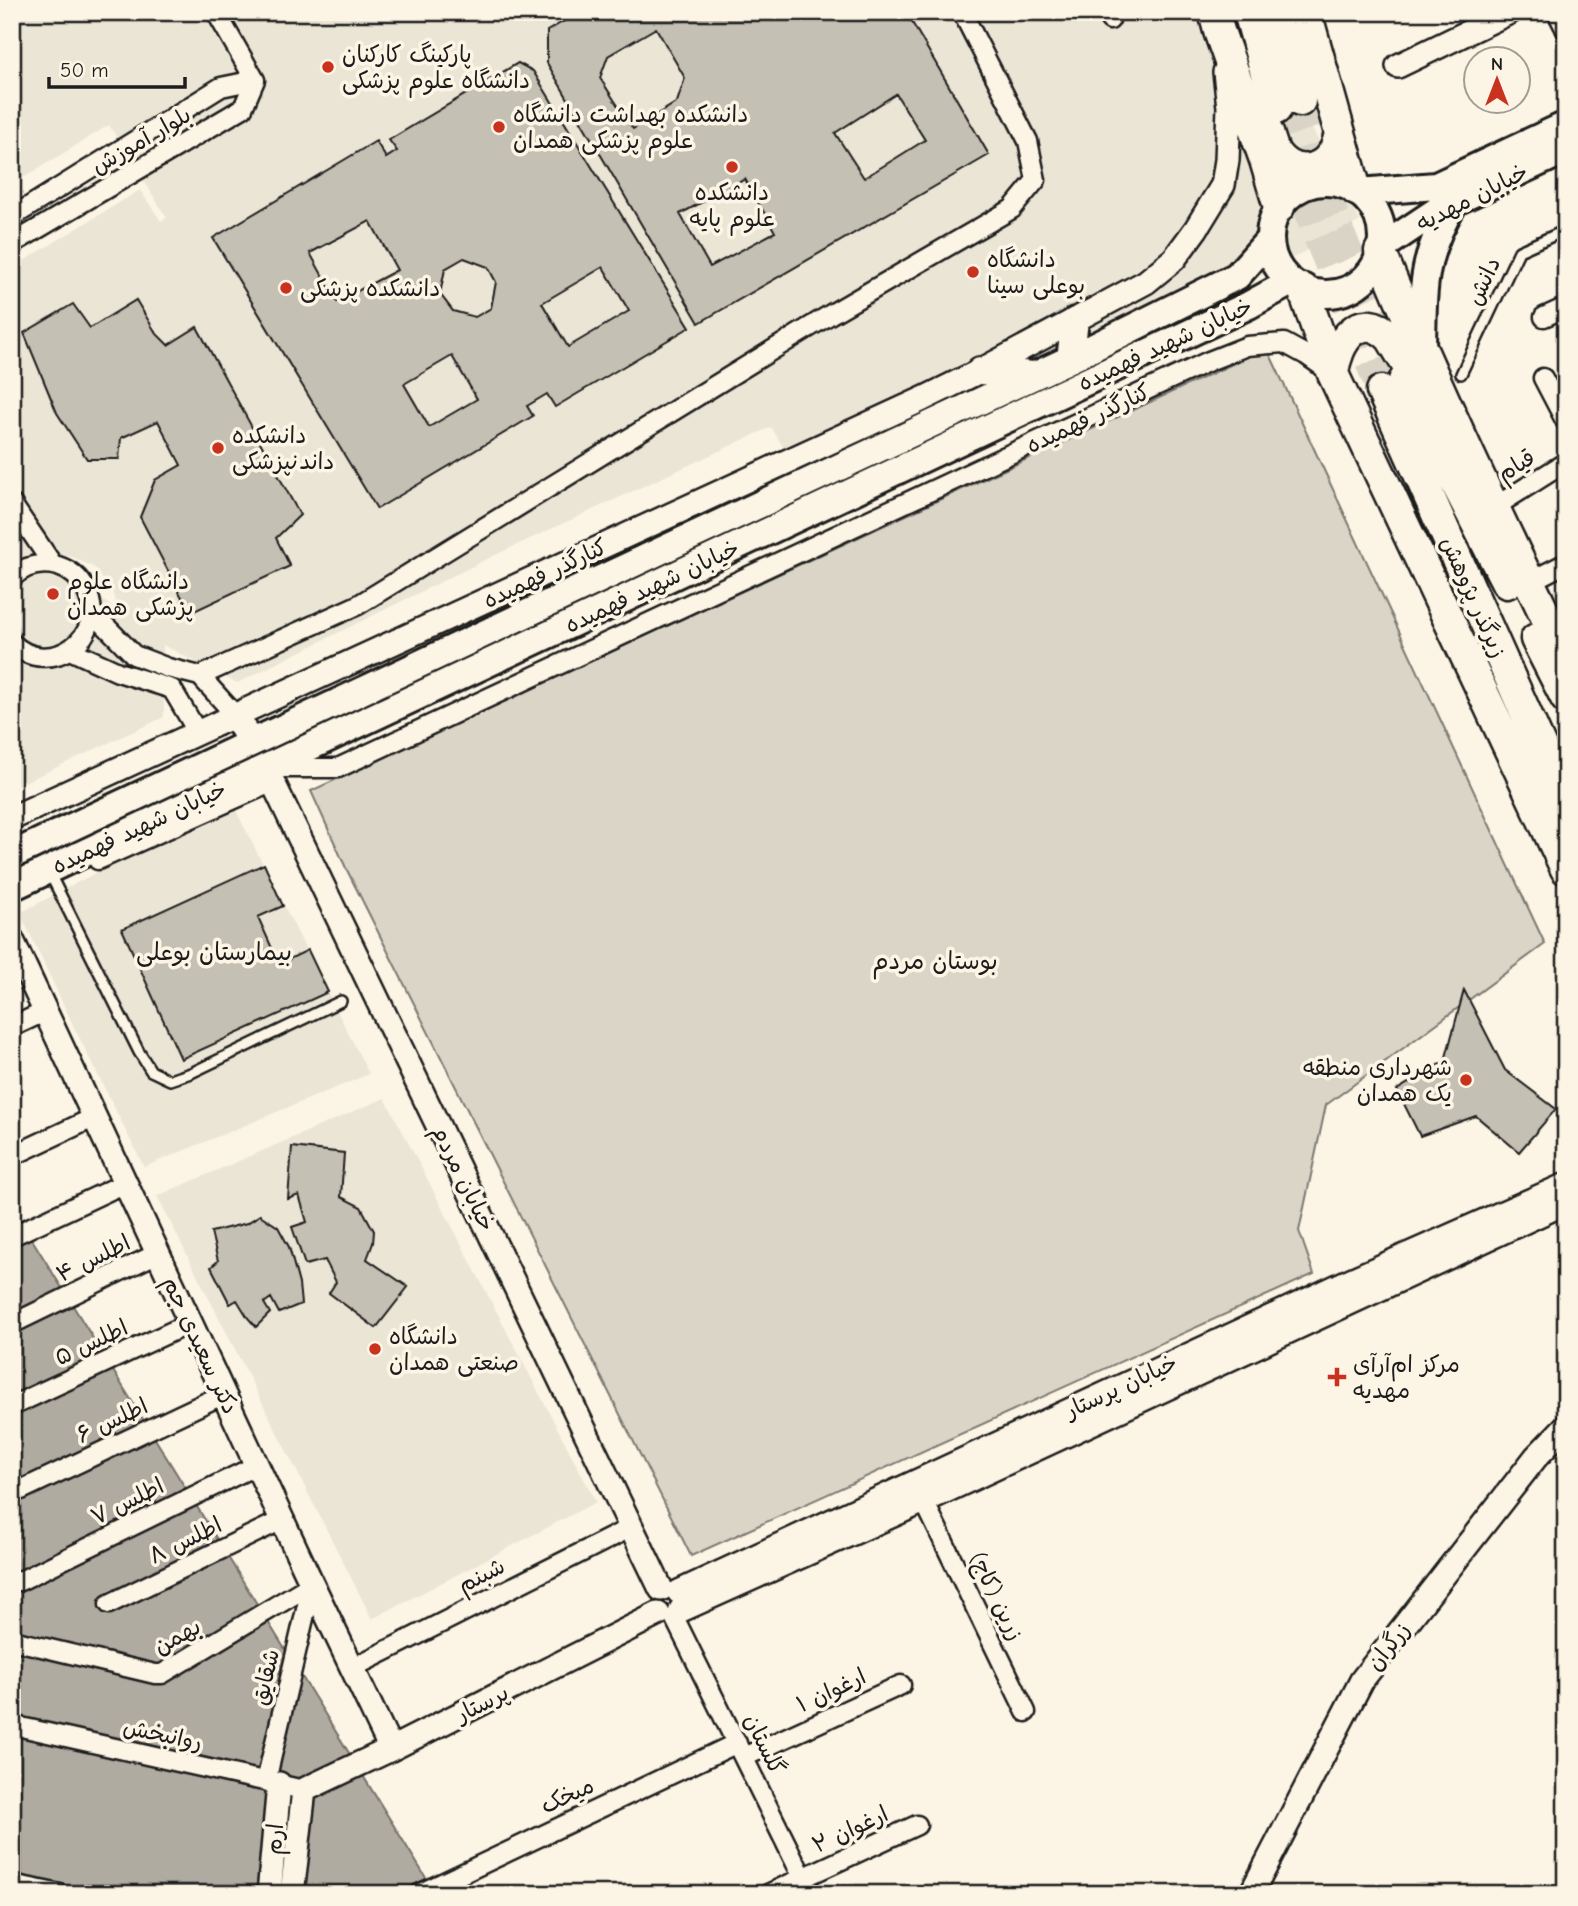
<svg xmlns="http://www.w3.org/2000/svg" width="1578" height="1906" font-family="'Comic Neue','Playpen Sans Arabic',sans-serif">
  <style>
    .built { fill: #ebe5d6 }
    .green { fill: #dbd5c8; stroke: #7c7872; stroke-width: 2 }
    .water { fill: #b0aba1; stroke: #75726c; stroke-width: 2 }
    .building { fill: #c4c0b3; stroke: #1c1c1c; stroke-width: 2; fill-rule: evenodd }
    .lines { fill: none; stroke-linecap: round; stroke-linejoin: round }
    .highway-tunnel { stroke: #dad4c7; stroke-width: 30; stroke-dasharray: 30 15; stroke-linecap: butt }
    .lane-casing { stroke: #1c1c1c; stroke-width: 14 }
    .street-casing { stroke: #1c1c1c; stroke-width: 23 }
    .secondary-casing { stroke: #1c1c1c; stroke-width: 28 }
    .primary-casing { stroke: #1c1c1c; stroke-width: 32 }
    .highway-casing { stroke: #1c1c1c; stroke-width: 35 }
    .lane { stroke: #fcf5e5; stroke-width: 9 }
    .street { stroke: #fcf5e5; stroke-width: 18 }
    .secondary { stroke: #fcf5e5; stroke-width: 23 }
    .primary { stroke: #fcf5e5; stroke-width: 26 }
    .highway { stroke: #fcf5e5; stroke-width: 30 }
    .poi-dot { fill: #c8321e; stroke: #fcf5e5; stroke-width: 2.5 }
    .labels { text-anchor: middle; stroke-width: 7; stroke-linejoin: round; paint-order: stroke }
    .poi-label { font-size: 23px; fill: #1c1c1c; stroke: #fcf5e5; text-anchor: start }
    .street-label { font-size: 23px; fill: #1c1c1c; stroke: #fcf5e5 }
    .neighbourhood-label { font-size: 24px; fill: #1c1c1c; stroke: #fcf5e5 }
  </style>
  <rect width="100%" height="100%" fill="#fcf5e5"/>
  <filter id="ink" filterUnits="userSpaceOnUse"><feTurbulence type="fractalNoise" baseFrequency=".0143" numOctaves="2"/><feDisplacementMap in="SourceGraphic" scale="14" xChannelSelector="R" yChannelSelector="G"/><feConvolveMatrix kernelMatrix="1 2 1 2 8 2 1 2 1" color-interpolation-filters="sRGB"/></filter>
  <g filter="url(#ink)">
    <path class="built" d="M12 12H1260L1266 39 1360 221 1202 308 813 495 771 427 491 557 237 683 163 645 164 717 12 788V502L26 542 119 612 113 594 95 568 75 558 60 554 50 547 12 487V268L140 190 161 221 167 218 109 125 12 185Z
      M231 801 369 1074 144 1167 75 1029 20 913Z
      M385 1098 596 1502 372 1619 157 1196Z"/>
    <path class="green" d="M1267 348 1545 944 1326 1105 1299 1231 1314 1274 691 1556 346 868 311 791Z"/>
    <path class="water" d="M12 1207 436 1894H12Z"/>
    <path class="building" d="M580 12H906L989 155 699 323 547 63V31ZM656 28 685 78 677 102 633 129 600 78 608 56ZM896 94 925 140 864 178 835 133ZM745 179 775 232 710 267 680 214Z
      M518 63 533 71 690 327 555 407 547 394 527 406 533 416 377 509 213 238 376 141 386 158 397 151 389 140ZM370 221 397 270 337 302 310 253ZM464 258 488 267 496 282 491 308 475 317 453 311 440 294 445 269ZM603 267 629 311 568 347 542 303ZM452 356 477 399 429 427 404 384Z
      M136 300 156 333 168 345 197 327 300 515 276 538 290 566 190 613 140 517 155 480 181 465 158 421 121 438 119 459H87L57 413 24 333 73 304 90 328Z
      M264 864 283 906 258 917 279 964 308 950 328 992 181 1059 122 929Z
      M1464 990 1505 1070 1556 1109 1519 1152 1476 1116 1420 1136 1397 1090 1445 1061Z
      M292 1147 344 1153 341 1197 361 1207 374 1231 373 1243 367 1259 408 1287 376 1328 329 1293 336 1282 325 1260 305 1265 292 1227 307 1222 299 1195 288 1199Z
      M260 1215 278 1227 289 1247 299 1284 301 1304 279 1313 271 1298 264 1303 270 1313 256 1327 248 1318 237 1300 230 1304 211 1267 218 1261 211 1232 247 1223Z"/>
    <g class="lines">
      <path class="highway-tunnel" d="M1300 101 1337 227 1390 349
        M1276 109 1317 234 1382 391"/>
      <defs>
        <path id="lane" d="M1461 374 1519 251 1566 230
          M49 872 139 1052 151 1071 170 1080 191 1073 341 1001"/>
        <path id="street" d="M216 12 255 80
          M1105 12 1110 20
          M1557 12 1566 30
          M12 217 221 87 255 80
          M12 244 243 108 255 80
          M1544 317 1566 307
          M1543 378 1566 422
          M12 504 53 565
          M1493 508 1566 462
          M12 578C24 566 41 562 58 566 70 570 80 578 86 590 110 636 49 680 12 643
          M1529 582 1566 563
          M92 612 134 655 168 668 200 676 236 716
          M70 650 118 672 172 689 198 733
          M200 676 358 605 831 314 1012 209 1036 180 1028 141 962 12
          M273 768H338L1209 361 1247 346 1284 343 1306 355 1330 372
          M98 860 273 782
          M12 1027 46 1011
          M12 1156 95 1117
          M12 1236 125 1183
          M12 1324 158 1253
          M12 1406 190 1323
          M21 1490 224 1394
          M924 1501 1026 1712
          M20 1581 257 1465
          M109 1604 282 1520
          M674 1617 811 1894
          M12 1640 155 1674H162L312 1584
          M352 1668 632 1527
          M12 1725 304 1790
          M744 1757 901 1685
          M266 1781 312 1584
          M12 1884 60 1894
          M419 1894 737 1743
          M768 1894 917 1825"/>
        <path id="secondary" d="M1398 66 1510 12
          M266 768 661 1589
          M12 818 923 399 980 371 1146 282 1174 259 1196 229 1223 185 1227 160 1229 107 1225 72
          M12 940 312 1584 391 1749
          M679 1592 1351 1280 1566 1185
          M681 1610 924 1501 1562 1204
          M269 1894 279 1784
          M292 1894 304 1790 391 1749 658 1614
          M1251 1894 1362 1680 1536 1457 1566 1426"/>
        <path id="primary" d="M1270 238a56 56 0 1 1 112 0a56 56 0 1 1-112 0Z
          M1359 192 1436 186 1566 125
          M1381 248 1441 208 1566 150
          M1422 350C1423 289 1421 256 1454 203
          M1070 359 1075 321
          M980 371 1035 375
          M236 716 251 742
          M12 855 1070 359 1237 276 1269 240
          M12 887 1249 305 1291 282"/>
        <path id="highway" d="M1214 12 1219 31 1265 160 1279 207
          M1249 12 1276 109
          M1275 12 1300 101
          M1306 12 1356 190
          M1268 133C1270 139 1272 148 1276 154 1290 174 1318 175 1332 154 1337 148 1338 141 1340 133
          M1380 251C1437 390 1501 524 1566 658
          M1303 289 1333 374 1566 869
          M1333 374C1336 343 1360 306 1391 338L1421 388
          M1404 381 1507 583
          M1382 391 1566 803
          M1536 639 1566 698"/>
      </defs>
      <use href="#lane" class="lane-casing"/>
      <use href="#street" class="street-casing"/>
      <use href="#secondary" class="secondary-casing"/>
      <use href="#primary" class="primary-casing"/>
      <use href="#highway" class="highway-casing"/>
      <use href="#lane" class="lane"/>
      <use href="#street" class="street"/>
      <use href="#secondary" class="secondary"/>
      <use href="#primary" class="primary"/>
      <use href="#highway" class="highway"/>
    </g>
  </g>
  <g class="poi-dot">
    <circle cx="328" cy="67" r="7"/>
    <circle cx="499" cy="127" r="7"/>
    <circle cx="732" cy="167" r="7"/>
    <circle cx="973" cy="272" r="7"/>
    <circle cx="286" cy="288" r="7"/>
    <circle cx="218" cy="448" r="7"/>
    <circle cx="53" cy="594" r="7"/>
    <circle cx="1466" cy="1080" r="7"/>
    <circle cx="375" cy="1349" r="7"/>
    <path d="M1333.5 1366.5h7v7h7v7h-7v7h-7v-7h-7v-7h7z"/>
  </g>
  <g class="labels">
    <g class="poi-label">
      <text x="342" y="62">پارکینگ کارکنان<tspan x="342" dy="26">دانشگاه علوم پزشکی</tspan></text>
      <text x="513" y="122">دانشکده بهداشت دانشگاه<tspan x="513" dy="26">علوم پزشکی همدان</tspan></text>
      <text x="732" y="200" text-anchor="middle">دانشکده<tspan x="732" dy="26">علوم پایه</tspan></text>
      <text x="987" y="267">دانشگاه<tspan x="987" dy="26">بوعلی سینا</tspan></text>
      <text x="300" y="296">دانشکده پزشکی</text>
      <text x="232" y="443">دانشکده<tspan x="232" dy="26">داندنپزشکی</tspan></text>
      <text x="67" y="589">دانشگاه علوم<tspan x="67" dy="26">پزشکی همدان</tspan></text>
      <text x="1452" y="1075" text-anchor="end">شهرداری منطقه<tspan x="1452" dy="26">یک همدان</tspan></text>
      <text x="389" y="1344">دانشگاه<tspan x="389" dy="26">صنعتی همدان</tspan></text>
      <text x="1353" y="1372">مرکز ام‌آر‌آی<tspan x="1353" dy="26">مهدیه</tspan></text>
    </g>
    <g class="street-label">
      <text transform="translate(141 140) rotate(-30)" y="8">بلوار آموزش</text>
      <text transform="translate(1472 197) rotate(-27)" y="8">خیابان مهدیه</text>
      <text transform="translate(1483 281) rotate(-65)" y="8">دانش</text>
      <text transform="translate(1165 344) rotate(-25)" y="8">خیابان شهید فهمیده</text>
      <text transform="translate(1088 418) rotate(-25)" y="8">کنارگذر فهمیده</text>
      <text transform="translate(1516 465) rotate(-32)" y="8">قیام</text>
      <text transform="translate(545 573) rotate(-25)" y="8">کنارگذر فهمیده</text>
      <text transform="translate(652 586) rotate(-25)" y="8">خیابان شهید فهمیده</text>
      <text transform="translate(1474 597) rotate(66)" y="8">زیرگذر پژوهش</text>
      <text transform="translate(139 827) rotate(-25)" y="8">خیابان شهید فهمیده</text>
      <text transform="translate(464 1178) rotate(64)" y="8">خیابان مردم</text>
      <text transform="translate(93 1258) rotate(-26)" y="8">اطلس ۴</text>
      <text transform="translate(91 1342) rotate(-25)" y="8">اطلس ۵</text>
      <text transform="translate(201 1345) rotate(65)" y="8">دکتر سعیدی جم</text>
      <text transform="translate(1121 1386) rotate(-25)" y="8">خیابان پرستار</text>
      <text transform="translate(112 1420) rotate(-25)" y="8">اطلس ۶</text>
      <text transform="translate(127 1501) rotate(-26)" y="8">اطلس ۷</text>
      <text transform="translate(185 1540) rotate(-26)" y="8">اطلس ۸</text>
      <text transform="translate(481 1575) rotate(-27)" y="8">شبنم</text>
      <text transform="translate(997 1596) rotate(64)" y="8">زرین (کاج)</text>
      <text transform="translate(177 1636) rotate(-29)" y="8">بهمن</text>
      <text transform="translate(1388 1646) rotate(-52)" y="8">زرگران</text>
      <text transform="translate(265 1677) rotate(-77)" y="8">شقایق</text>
      <text transform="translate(831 1690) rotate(-25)" y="8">ارغوان ۱</text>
      <text transform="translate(482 1703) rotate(-27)" y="8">پرستار</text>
      <text transform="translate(163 1734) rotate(12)" y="8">روانبخش</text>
      <text transform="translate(765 1744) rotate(64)" y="8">گلستان</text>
      <text transform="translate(567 1795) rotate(-25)" y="8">میخک</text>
      <text transform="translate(850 1829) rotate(-25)" y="8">ارغوان ۲</text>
      <text transform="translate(274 1839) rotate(-85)" y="8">ارم</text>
    </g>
    <g class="neighbourhood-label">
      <text x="214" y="960">بیمارستان بوعلی</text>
      <text x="935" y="969">بوستان مردم</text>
    </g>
  </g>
  <rect width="1578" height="1906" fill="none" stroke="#fcf5e5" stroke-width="42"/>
  <rect x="21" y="21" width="1536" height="1864" fill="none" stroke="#1c1c1c" stroke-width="2.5" filter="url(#ink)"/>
  <g transform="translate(1497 80)"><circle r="33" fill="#fcf5e5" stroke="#a29e95" stroke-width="2"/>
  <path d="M0-5L12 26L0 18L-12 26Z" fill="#c8321e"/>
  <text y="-10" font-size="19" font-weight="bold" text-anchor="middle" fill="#1c1c1c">N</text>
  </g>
  <path d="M49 77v10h136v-10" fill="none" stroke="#1c1c1c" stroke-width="3.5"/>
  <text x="60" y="77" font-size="21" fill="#1c1c1c" stroke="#fcf5e5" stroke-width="5" paint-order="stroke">50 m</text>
</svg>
